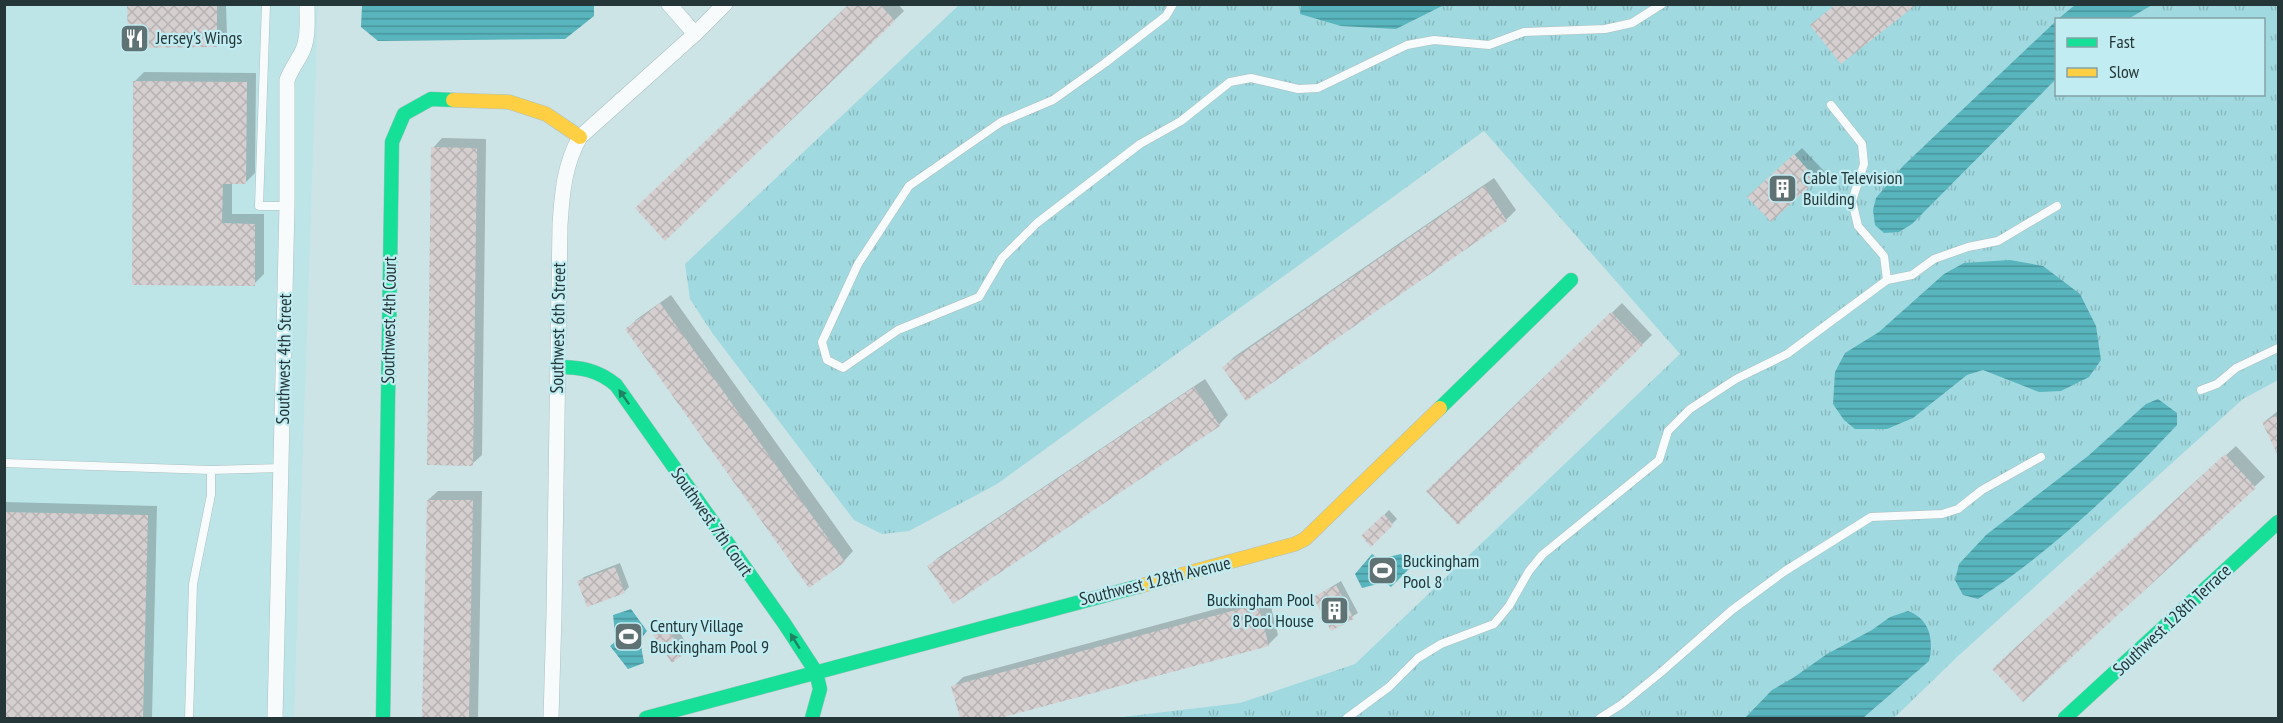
<svg xmlns="http://www.w3.org/2000/svg" width="2283" height="723" font-family="'PT Sans Narrow',sans-serif">
  <style>
    .built { fill: #bde5e8 }
    .grass { fill: url(#grass-tufts); fill-rule: evenodd }
    .water { fill: url(#water-rules) }
    .shadow { fill: #0003 }
    .building { fill: url(#building-cross-hatch) }
    .lines { fill: none; stroke-linecap: round; stroke-linejoin: round }
    .lane-casing { stroke: #aec0c2; stroke-width: 9 }
    .street-casing { stroke: #aec0c2; stroke-width: 16 }
    .fast-casing { stroke: #aec0c2; stroke-width: 15 }
    .slow-casing { stroke: #aec0c2; stroke-width: 15 }
    .lane { stroke: #f7fbfb; stroke-width: 8 }
    .street { stroke: #f7fbfb; stroke-width: 15 }
    .fast { stroke: #16e098; stroke-width: 14 }
    .slow { stroke: #ffcf43; stroke-width: 14 }
    .oneway { fill: #1e8263 }
    .labels { text-anchor: middle; stroke-width: 4.5; stroke-linejoin: round; paint-order: stroke }
    .poi-label { font-size: 18px; fill: #253638; stroke: #c1ecf1; text-anchor: start }
    .street-label { font-size: 18px; fill: #253638; stroke: #c1ecf1 }
  </style>
  <defs>
    <pattern id="grass-tufts" width="24" height="20" patternUnits="userSpaceOnUse" patternTransform="scale(1.5)"><rect width="24" height="20" fill="#a0d9df"/><path d="M3 7l-1-3M5 7V3M7 7l1-3M15 17l-1-3M17 17v-4M19 17l1-3" fill="none" stroke="#8abbc0"/></pattern>
    <pattern id="water-rules" width="6" height="5" patternUnits="userSpaceOnUse" patternTransform="scale(1.5)"><rect width="6" height="5" fill="#58b5bd"/><path d="M0 2.5h6" fill="none" stroke="#49949b"/></pattern>
    <pattern id="building-cross-hatch" width="8" height="8" patternUnits="userSpaceOnUse" patternTransform="scale(1.5)"><rect width="8" height="8" fill="#d5cfd0"/><path d="M0 0l8 8M0 8l8-8" fill="none" stroke="#b7b2b3"/></pattern>
  </defs>
  <rect width="100%" height="100%" fill="#cce4e6"/>
  <path class="built" d="M4 5H318L294 718H5Z"/>
  <path class="grass" d="M959 5H2278V380L2243 399 1957 657 1894 718H1114L1240 703 1355 664 1680 354 1484 131 997 484 909 531 882 534 854 520 713 334 690 299 685 264ZM2056 20H2264V94H2056Z"/>
  <path class="water" d="M362 5H594V16L565 39 378 41 361 27Z
    M1301 5V4L1444 5 1396 29 1341 26 1300 14Z
    M2075 5V4L2152 5 2128 19H2058Z
    M2056 21V79L1912 224 1899 232 1884 233 1875 225 1873 210 1876 198 1903 166Z
    M2010 260 2043 266 2080 294 2096 326 2101 360 2089 377 2061 391 2039 392 1983 370 1967 375 1913 418 1887 429H1855L1844 420 1833 404 1835 372 1845 353 1879 332 1944 274 1964 263Z
    M2158 399 2177 413V425C2117 489 2052 551 1978 599L1963 595 1955 580 1959 564 1986 535 2088 456 2146 404Z
    M1372 554 1379 559 1401 554 1410 568 1391 587 1385 582 1362 588 1355 574Z
    M631 609 647 631 640 640 644 663 628 669 610 646 616 641 613 615Z
    M1908 611C1930 619 1934 640 1929 661L1863 718H1745L1772 690 1793 678 1827 654 1872 630 1890 617Z"/>
  <path class="shadow" d="M129 4H226L227 36 217 46Z
    M850 4H898L904 11 665 239Z
    M144 72 256 73 255 173 246 182H232V214H264V274L254 284 134 82Z
    M442 138 486 139 482 455 472 464 433 148Z
    M1802 148 1824 171 1771 220 1757 189Z
    M1494 178 1516 210 1506 220 1246 399 1224 367 1234 357Z
    M671 295 853 551 844 561 627 329 637 319Z
    M1622 303 1652 335 1458 523 1428 491Z
    M1205 379 1228 415 1219 425 929 566 939 557Z
    M2278 411V453L2264 422Z
    M2236 446 2265 477 2023 700 2004 659Z
    M438 491H482L478 718H424L428 500Z
    M4 502 157 506 152 718H4Z
    M1389 510 1397 519 1371 545 1363 536Z
    M620 563 629 587 625 591 588 605 579 582 584 577Z
    M1341 581 1358 613 1331 629 1315 597Z
    M1268 595 1278 635 1268 645 994 718H961L953 687 963 677Z
    M672 621 689 647 684 652 659 631Z"/>
  <path class="building" d="M127 4H217V47L128 48Z
    M849 4H880L895 21 665 241 635 208Z
    M1836 4H1917L1841 64 1810 25Z
    M133 81 247 82 246 184H223L222 223 255 224V286L132 285Z
    M431 147 477 148 473 466 427 465Z
    M1794 154 1817 180 1771 222 1747 197Z
    M1484 186 1507 221 1246 401 1222 367Z
    M660 303 845 562 809 588 625 329Z
    M1611 312 1643 345 1458 525 1426 491Z
    M1194 387 1220 426 953 604 927 566Z
    M2278 415V456L2262 422Z
    M2225 454 2256 488 2023 702 1992 669Z
    M427 500H473L469 718H422Z
    M4 512 148 515 143 718H4Z
    M1384 514 1393 525 1371 547 1361 536Z
    M615 567 625 593 587 607 577 581Z
    M1336 585 1354 619 1331 631 1313 597Z
    M1258 604 1269 646 1000 718H960L951 686Z
    M666 625 685 653 672 663 653 635Z"/>
  <g class="lines">
    <defs>
      <path id="lane" d="M266 4 259 206H287
        M1173 4 1166 16 1105 63 1053 100 1001 122 909 186 858 264 822 342 827 360 843 368 898 330 979 297 1002 258 1037 223 1140 144 1181 121 1230 82 1251 78 1298 89 1318 88 1407 45 1434 40 1489 45 1524 32 1605 29 1632 23 1662 4
        M1831 105 1862 144 1864 164 1852 201 1858 226 1884 256 1887 280
        M2201 390 2217 384 2236 368 2278 348
        M4 463 211 470 282 468
        M189 718 193 584 211 495V470
        M1347 718 1389 687 1418 658 1441 644 1494 624 1509 606 1529 571 1542 555 1659 460 1668 431 1690 409 1736 379 1787 354 1887 280 1912 275 1934 259 1968 247 1998 241 2057 206
        M1600 718 1622 704 1659 674 1732 610 1785 571 1871 517 1942 514 1958 509 1982 490 2041 457"/>
      <path id="street" d="M669 4 695 34
        M275 718 287 206V80C291 70 296 63 301 54 309 40 307 20 307 4
        M551 718 554 614 560 225C562 194 564 165 580 137L695 34 725 4"/>
      <path id="fast" d="M558 367C581 367 598 370 616 385L784 623 816 672 820 689 812 718
        M1440 408 1571 280
        M383 718 392 142 404 114 431 99 453 100
        M646 718 1140 586
        M2065 718 2278 522"/>
      <path id="slow" d="M453 100 509 102 546 114 580 137
        M1140 586 1295 544 1305 539 1440 408"/>
    </defs>
    <use href="#lane" class="lane-casing"/>
    <use href="#street" class="street-casing"/>
    <use href="#fast" class="fast-casing"/>
    <use href="#slow" class="slow-casing"/>
    <use href="#lane" class="lane"/>
    <use href="#street" class="street"/>
    <use href="#fast" class="fast"/>
    <use href="#slow" class="slow"/>
  </g>
  <defs><path id="oneway-solid" d="M-6-.8H1V-3.2L6.5 0L1 3.2V.8H-6Z" transform="scale(1.5)"/></defs>
  <g class="oneway">
    <use href="#oneway-solid" transform="translate(624 397) rotate(-125)"/>
    <use href="#oneway-solid" transform="translate(795 641) rotate(-122)"/>
  </g>
  <defs>
    <symbol id="restaurant-square" viewBox="-11 -11 22 22"><rect x="-9" y="-9" width="18" height="18" rx="4" fill="#5f7375" stroke="#c1ecf1"/><path d="M-5-6h1v4h1v-4h1v4h1v-4h1v5L-1.5 .5V6h-2V.5L-5-1ZM5-6V6H3V1.5H1.5Q1.5-4 5-6Z" fill="#fff"/></symbol>
    <symbol id="building-square" viewBox="-11 -11 22 22"><rect x="-9" y="-9" width="18" height="18" rx="4" fill="#5f7375" stroke="#c1ecf1"/><path d="M-4-6H4V6H1V3H-1V6H-4ZM-2.5-4.3h1.7v1.8h-1.7ZM.8-4.3h1.7v1.8H.8ZM-2.5-1h1.7V.8h-1.7ZM.8-1h1.7V.8H.8Z" fill="#fff"/></symbol>
    <symbol id="stadium-square" viewBox="-11 -11 22 22"><rect x="-9" y="-9" width="18" height="18" rx="4" fill="#5f7375" stroke="#c1ecf1"/><path d="M0-5a6.5 5 0 1 0 0 10a6.5 5 0 1 0 0-10ZM-3.5-1.8h7v3.6h-7Z" fill="#fff"/></symbol>
  </defs>
  <g fill-rule="evenodd">
    <use href="#restaurant-square" x="118" y="22" width="33" height="33"/>
    <use href="#building-square" x="1766" y="172" width="33" height="33"/>
    <use href="#stadium-square" x="1366" y="554" width="33" height="33"/>
    <use href="#building-square" x="1318" y="594" width="33" height="33"/>
    <use href="#stadium-square" x="612" y="620" width="33" height="33"/>
  </g>
  <g class="labels">
    <g class="poi-label">
      <text x="156" y="44">Jersey's Wings</text>
      <text x="1803" y="184">Cable Television<tspan x="1803" dy="21">Building</tspan></text>
      <text x="1403" y="567">Buckingham<tspan x="1403" dy="21">Pool 8</tspan></text>
      <text x="1314" y="606" text-anchor="end">Buckingham Pool<tspan x="1314" dy="21">8 Pool House</tspan></text>
      <text x="650" y="632">Century Village<tspan x="650" dy="21">Buckingham Pool 9</tspan></text>
    </g>
    <g class="street-label">
      <text transform="translate(389 320) rotate(-89)" y="6">Southwest 4th Court</text>
      <text transform="translate(558 328) rotate(-89)" y="6">Southwest 6th Street</text>
      <text transform="translate(284 359) rotate(-89)" y="6">Southwest 4th Street</text>
      <text transform="translate(712 522) rotate(55)" y="6">Southwest 7th Court</text>
      <text transform="translate(1155 581) rotate(-14)" y="6">Southwest 128th Avenue</text>
      <text transform="translate(2172 620) rotate(-43)" y="6">Southwest 128th Terrace</text>
    </g>
  </g>
  <rect width="2283" height="723" fill="none" stroke="#253638" stroke-width="12"/>
  <rect x="2055" y="18" width="210" height="78" fill="#c1ecf1" stroke="#83a3a7" stroke-width="1.5"/>
  <rect x="2067" y="38" width="30" height="9" fill="#16e098" stroke="#83a3a7" stroke-width="1.5"/>
  <text x="2109" y="48" font-size="18" fill="#253638">Fast</text>
  <rect x="2067" y="68" width="30" height="9" fill="#ffcf43" stroke="#83a3a7" stroke-width="1.5"/>
  <text x="2109" y="78" font-size="18" fill="#253638">Slow</text>
</svg>
